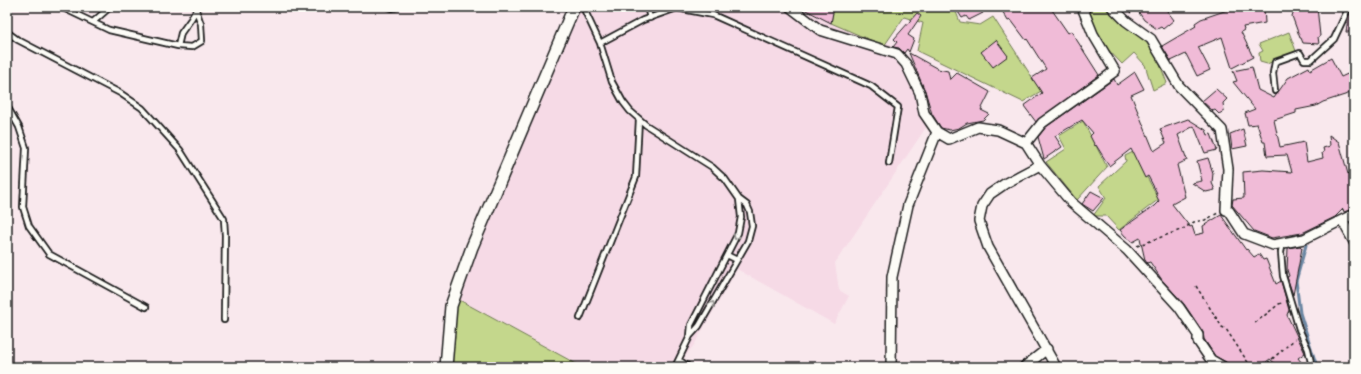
<svg xmlns="http://www.w3.org/2000/svg" width="1361" height="374" font-family="Delius,sans-serif">
  <style>
    .built { fill: #f6dae6 }
    .green { fill: #c4d78c; stroke: #707a54 }
    .lines { fill: none; stroke-linecap: round; stroke-linejoin: round }
    .stream { stroke: #6b86a2; stroke-width: 3 }
    .building { fill: #f0bbd7; stroke: #1c1c1c }
    .service-casing { stroke: #1c1c1c; stroke-width: 8 }
    .minor-casing { stroke: #1c1c1c; stroke-width: 12 }
    .tertiary-casing { stroke: #1c1c1c; stroke-width: 14 }
    .path { stroke: #1c1c1c; stroke-width: 1.5; stroke-dasharray: 3 3; stroke-linecap: butt }
    .service { stroke: #fdfcf7; stroke-width: 4.5 }
    .minor { stroke: #fdfcf7; stroke-width: 9 }
    .tertiary { stroke: #fdfcf7; stroke-width: 11 }
    .oneway { stroke: #989794 }
  </style>
  <rect width="100%" height="100%" fill="#f9e8ed"/>
  <filter id="ink" filterUnits="userSpaceOnUse"><feTurbulence type="fractalNoise" baseFrequency=".025" numOctaves="2"/><feDisplacementMap in="SourceGraphic" scale="8" xChannelSelector="R" yChannelSelector="G"/><feConvolveMatrix kernelMatrix="1 2 1 2 8 2 1 2 1" color-interpolation-filters="sRGB"/></filter>
  <g filter="url(#ink)">
    <path class="built" d="M580 7H808L882 40 903 51 931 120 835 263 839 290 849 296 834 324 737 269 694 345 677 367H582L452 296 573 9Z"/>
    <path class="green" d="M834 7H954L960 22 980 25 993 17 1041 91 1023 102 917 51 923 23 904 17 884 46 831 23Z
      M1088 7H1105L1143 38 1156 54 1167 83 1153 90 1145 65 1134 53 1122 64 1096 37Z
      M1289 32 1296 51 1267 64 1260 62 1259 53 1263 51 1259 44Z
      M1083 121 1107 167 1077 200 1046 162 1066 149 1059 136Z
      M1133 152 1159 199 1119 230 1106 216H1093L1106 198 1099 186 1126 161 1125 156Z
      M452 296 582 367H559L557 365 525 363 522 367H441Z"/>
    <g class="lines">
      <path class="stream" d="M1306 245 1296 281 1300 313 1317 367"/>
    </g>
    <path class="building" d="M800 7H834L831 23Z
      M955 7H980L983 13 969 20 966 16 962 18Z
      M1000 7H1050L1068 33 1071 31 1099 75 1036 122 1024 106 1042 93 1032 78 1046 69 1027 39 1026 40 1011 20 1008 21Z
      M1135 7H1164L1174 20 1163 29 1161 27 1157 29 1144 20Z
      M1236 7H1264L1265 23 1243 27 1244 30 1241 32 1253 57 1232 68 1222 37 1198 47 1210 70 1197 76 1186 54 1171 61 1162 46 1196 26 1195 23 1201 19Z
      M1295 7H1317L1320 36 1318 37 1319 44 1303 43 1301 38H1300L1292 16Z
      M1352 8H1354V32H1346L1348 17Z
      M917 13 921 16 908 35 914 39 909 52 907 49 904 53 899 48 893 47 897 42 894 39Z
      M996 40 1008 56 993 67 981 52Z
      M909 53 938 69 948 71 950 80 957 73 990 92 981 110 989 114 983 120 967 123 959 128 950 130 941 128 932 114 925 91Z
      M1331 58 1341 77 1354 71V92L1323 102 1316 106 1296 110V113L1274 120 1280 147 1304 142 1307 162 1323 158 1322 153 1324 152 1323 148 1330 146 1329 135 1339 142 1348 174 1349 173 1354 188V208L1344 212 1343 209 1335 217 1302 233 1272 238 1254 231 1232 205 1233 199 1244 198 1243 172 1263 170 1292 172 1287 155 1267 156 1265 142H1263L1257 124 1248 125 1245 113 1255 109 1233 82 1237 81 1233 71 1252 67 1258 90 1274 98 1288 78 1309 67 1310 70Z
      M1135 72 1144 89 1131 95 1154 151 1166 143 1160 129 1188 119 1206 130 1208 135 1211 134 1217 150 1205 153 1194 126 1178 135 1187 160 1177 165 1185 197 1172 204 1190 227 1192 226 1195 235 1204 233 1203 226 1221 215 1246 250 1247 249 1254 257 1259 254 1263 260 1266 259 1276 284 1281 281 1289 310 1287 315 1305 353 1298 358 1305 367H1279L1270 359 1259 367H1229L1226 362 1215 356 1204 339 1203 332 1184 304 1162 280 1150 262 1147 263 1145 260 1140 238 1133 242 1125 236 1120 230 1154 206 1159 201 1155 193H1157L1148 176 1145 178 1131 149 1109 166 1096 145 1095 146 1090 136 1093 133 1082 120 1055 136 1062 147 1044 159 1038 137 1046 127 1114 79 1117 85Z
      M1216 89 1227 99 1223 103 1224 111 1219 114 1215 110 1213 111 1202 101Z
      M1243 129 1247 146 1232 149 1230 134Z
      M1208 158 1213 173 1212 183 1215 190 1206 192 1192 183 1202 181 1197 161Z
      M1091 191 1104 198 1093 211 1082 204Z
      M1300 246 1302 248 1293 295 1287 277 1289 276 1287 270 1288 248Z"/>
    <g class="lines">
      <defs>
        <path id="service" d="M61 7 109 30 178 46 181 33 191 19 198 7
          M389 7 392 8 397 7
          M583 7 600 43 612 82 623 102 630 111 646 125 712 167 725 179 739 199 747 205 750 212 752 226 748 241 699 326 690 336 675 367
          M647 7 650 18
          M93 22 110 7
          M7 32 18 40 120 93 142 108 180 150 224 219 225 235 224 320
          M600 43 643 20 677 8 713 15 871 86 898 107 889 163
          M178 46 192 47 202 41 201 24 196 10
          M1275 91 1273 73 1275 62 1300 53 1304 60H1311L1334 39 1349 7
          M7 106 19 127 26 148 23 207 29 226 49 254 146 307
          M1283 243 1281 252 1283 276 1299 329 1308 349 1312 367
          M727 255 737 260
          M580 318 636 177 639 119
          M690 336 691 325 738 233 741 217 739 199
          M679 360 689 367"/>
        <path id="minor" d="M790 7 820 30 897 54 906 64 920 93 924 113 937 132 908 205 892 277 891 367
          M1112 7 1126 21 1151 39 1179 86 1222 130 1228 169 1226 210 1229 211 1244 234 1273 245 1304 239 1354 214
          M937 132 949 139 978 127 998 130 1026 143 1040 165 1071 202 1127 250 1179 307 1198 335V341L1211 360 1223 367
          M1026 143 1042 123 1115 71 1093 34 1082 7
          M1040 165 1006 183 990 194 982 206 979 221 988 247 1056 367
          M1342 220 1354 242
          M1024 367 1047 349"/>
        <path id="tertiary" d="M446 367 451 306 472 247 574 7"/>
      </defs>
      <use href="#service" class="service-casing"/>
      <use href="#minor" class="minor-casing"/>
      <use href="#tertiary" class="tertiary-casing"/>
      <path class="path" d="M1130 13 1138 7
        M1137 246 1183 229 1194 222 1205 220 1218 213
        M1196 286 1222 327 1226 329 1251 367
        M1255 323 1279 304 1284 302
        M1263 367 1295 339"/>
      <use href="#service" class="service"/>
      <use href="#minor" class="minor"/>
      <use href="#tertiary" class="tertiary"/>
    </g>
    <defs><path id="oneway-chevron" d="M-2-3.5L2.5 0L-2 3.5" fill="none" stroke-width="1.6" stroke-linecap="round" stroke-linejoin="round"/></defs>
    <g class="oneway">
      <use href="#oneway-chevron" transform="translate(736 237) rotate(115)"/>
      <use href="#oneway-chevron" transform="translate(712 304) rotate(-60)"/>
    </g>
  </g>
  <rect width="1361" height="374" fill="none" stroke="#fdfcf7" stroke-width="24"/>
  <rect x="12" y="12" width="1337" height="350" fill="none" stroke="#1c1c1c" stroke-width="1.5" filter="url(#ink)"/>
</svg>
